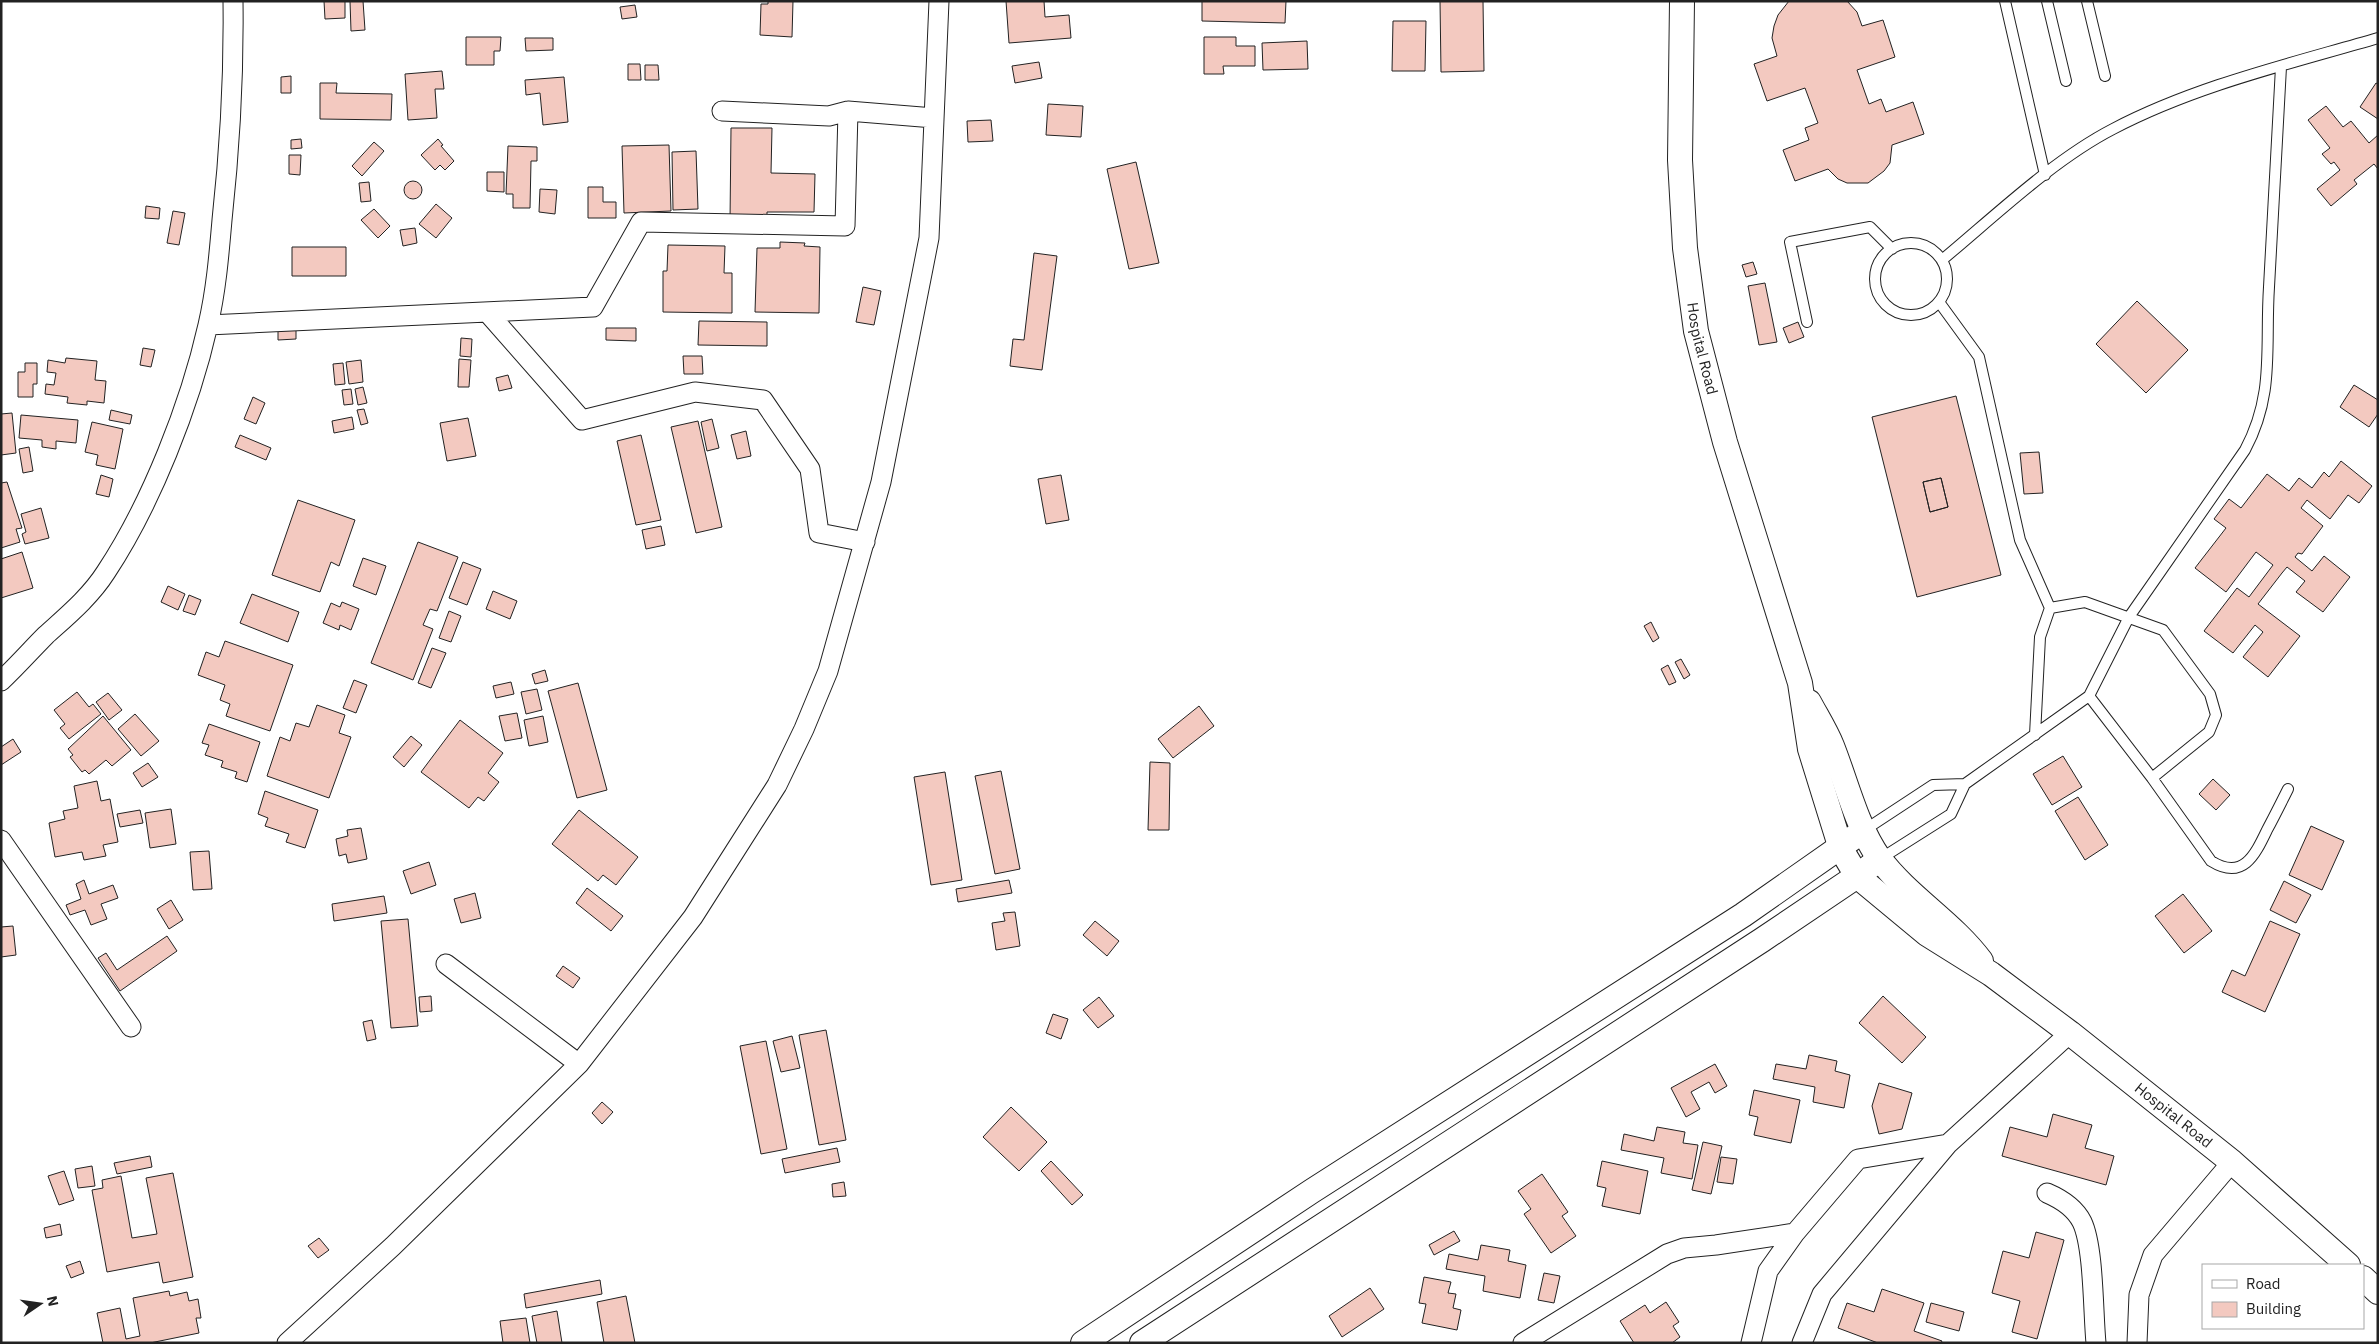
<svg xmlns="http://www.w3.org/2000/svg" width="2379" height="1344" font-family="'IBM Plex Sans',sans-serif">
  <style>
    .building { fill: #f3c9c0; stroke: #222; fill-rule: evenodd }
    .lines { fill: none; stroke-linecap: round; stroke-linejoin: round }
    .service-casing { stroke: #222; stroke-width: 12 }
    .minor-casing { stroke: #222; stroke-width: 21 }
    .tertiary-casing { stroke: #222; stroke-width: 26 }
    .service { stroke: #fff; stroke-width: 10 }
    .minor { stroke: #fff; stroke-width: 19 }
    .tertiary { stroke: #fff; stroke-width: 24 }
    .labels { text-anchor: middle; stroke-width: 4; stroke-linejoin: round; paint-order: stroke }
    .street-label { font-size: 15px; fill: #222; stroke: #fff }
  </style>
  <rect width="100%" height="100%" fill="#fff"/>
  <path class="building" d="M324 1H345V18L325 19Z
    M350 1H363L365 30 351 31Z
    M768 1H793L792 37 760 35 761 4H768Z
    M1006 1H1044L1045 17 1069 15 1071 38 1009 43Z
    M1202 1H1286L1285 23 1202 21Z
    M1440 1H1483L1484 71 1441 72Z
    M1789 1H1847L1857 12 1862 26 1883 20 1895 57 1857 70 1869 104 1881 99 1886 112 1913 102 1924 134 1892 145 1890 163 1884 171 1868 183H1847L1838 179 1828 169 1795 181 1783 150 1809 140 1805 128 1818 123 1805 88 1767 101 1754 64 1777 56 1772 38 1774 26 1778 15Z
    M635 5 637 17 622 19 620 7Z
    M1393 21H1426L1425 71H1392Z
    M466 37H501L500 51H494V65H466Z
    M1204 37H1236V46H1255V66H1223L1224 74H1204Z
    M525 38H553V50L526 51Z
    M1307 41 1308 69 1263 70 1262 43Z
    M1039 62 1042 78 1015 83 1012 66Z
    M628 64H640L641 80H628Z
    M645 65H658L659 80H645Z
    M442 71 444 89H435L437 118 408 120 405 74Z
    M291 76V93H281V77Z
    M564 77 568 122 543 125 540 93 526 95 525 80Z
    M320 83H337L336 93 392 94 391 120 320 119Z
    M2376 83 2378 84V119L2360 107Z
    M1048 104 1083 106 1081 137 1046 135Z
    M2326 106 2343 127 2351 121 2369 143 2378 135V169L2374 164 2354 180 2357 184 2331 206 2317 189 2340 170 2334 162 2331 164 2322 154 2330 148 2308 120Z
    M991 120 993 141 968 142 967 121Z
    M731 128H772L771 173 815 174 814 212H767V222L730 221Z
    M301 139 302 148 291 149V140Z
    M438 139 443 145 441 146 454 161 445 170 440 165 435 170 421 155Z
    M374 142 384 151 362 176 352 166Z
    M669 145 671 211 624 213 622 146Z
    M508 146 537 147V161H531L530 208H513V194H506Z
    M696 151 698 209 673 210 672 152Z
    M289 155H301L300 175 289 174Z
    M1136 162 1159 263 1129 269 1107 169Z
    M487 172H504V192L487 191Z
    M404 190a9 9 0 1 1 18 0a9 9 0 1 1-18 0Z
    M369 182 371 201 361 202 359 183Z
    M588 187H603V202H616V218H588Z
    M540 189 557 190 555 214 539 212Z
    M436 204 452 218 436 238 419 224Z
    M146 206 160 208 159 219 145 218Z
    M374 209 390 226 378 238 361 220Z
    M173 211 185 213 179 245 167 243Z
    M415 228 417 243 403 246 400 230Z
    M780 242 805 243 804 246 820 247 819 313 755 312 757 248H780Z
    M668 245 725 246 724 273H732V313L663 312V271H667Z
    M292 247H346V276H292Z
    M1034 253 1057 256 1042 370 1010 366 1013 339 1024 340Z
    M1753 262 1757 274 1746 277 1742 265Z
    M1765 283 1777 342 1759 345 1748 286Z
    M863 287 881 291 874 325 856 322Z
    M2137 301 2188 350 2146 393 2096 344Z
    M699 321 767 322V346L698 345Z
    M1798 322 1804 337 1789 343 1783 328Z
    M278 328H296V339L278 340Z
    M606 328H636V341L606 340Z
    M461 338 472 339 471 357 460 356Z
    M143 348 155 350 151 367 140 365Z
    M683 356H702L703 374H684Z
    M66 358 97 361 95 380 106 381 104 403 87 401V405L67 403 68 397 45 394 46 384 54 385 56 373 47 372 48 360 65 363Z
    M459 359 471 360 469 387H458Z
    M361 360 363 382 349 384 346 362Z
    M25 363H37V384H33V397H18V372H25Z
    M343 363 345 384 335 385 333 364Z
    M508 375 512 388 499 391 496 378Z
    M2354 385 2378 400V414L2369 427 2340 407Z
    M363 387 367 403 358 405 355 389Z
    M351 389 353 404 344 405 342 390Z
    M1956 396 2001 575 1917 597 1872 417ZM1941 478 1948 507 1930 512 1923 482Z
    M253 397 265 403 256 424 244 419Z
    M364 409 368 423 361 425 357 410Z
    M111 410 132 415 130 424 109 420Z
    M12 413 16 453 1 455V414Z
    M21 415 78 420 76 443 56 441V449L42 447V440L19 438Z
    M352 417 354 429 334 433 332 421Z
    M468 418 476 456 447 461 440 423Z
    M712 419 719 448 707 451 701 422Z
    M698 421 722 527 696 533 671 427Z
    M92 422 123 429 115 469 96 465 98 455 85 452Z
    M746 431 751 456 737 459 731 435Z
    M240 435 271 448 266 460 235 447Z
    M641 435 661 520 636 525 617 441Z
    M29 447 33 471 23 473 19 449Z
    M2039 452 2043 493 2024 494 2020 453Z
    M2341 461 2372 486 2359 503 2348 495 2330 519 2307 500 2301 508 2323 526 2302 554 2298 553 2295 557 2312 571 2324 556 2350 577 2323 612 2296 592 2305 581 2287 567 2282 573 2258 604 2300 636 2268 677 2243 657 2263 632 2255 625 2233 653 2204 631 2237 588 2249 597 2273 565 2256 552 2226 592 2195 568 2226 528 2214 519 2229 499 2241 508 2267 474 2289 491 2299 478 2312 488 2324 472 2329 477Z
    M101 475 113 479 109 497 96 494Z
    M1061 475 1069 520 1046 524 1038 479Z
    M1941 478 1948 507 1930 512 1923 482Z
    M7 482 22 528 16 529 20 542 1 548V483Z
    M298 500 355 520 339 566 331 562 320 592 272 575Z
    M41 508 49 538 25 544 22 534 26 532 21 514Z
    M661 526 665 545 646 549 642 530Z
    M418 542 458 557 437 611 430 609 423 625 433 629 413 680 371 663Z
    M22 552 33 588 1 598V559Z
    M363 558 386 566 376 595 353 586Z
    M463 562 481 569 467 605 449 598Z
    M168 586 185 594 178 610 161 602Z
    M493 591 517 601 510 619 486 609Z
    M252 594 299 612 288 642 240 623Z
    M189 595 201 600 195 615 183 611Z
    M342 602 359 609 351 630 340 625 339 630 323 623 331 603 340 607Z
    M449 611 461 616 451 642 439 638Z
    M1651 622 1659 638 1653 642 1644 626Z
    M225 641 293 665 270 731 226 716 230 704 220 700 225 685 198 675 206 652 219 657Z
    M432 648 446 653 431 688 418 683Z
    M1681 659 1690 675 1684 679 1675 662Z
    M1668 665 1676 682 1669 685 1661 669Z
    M545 670 548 681 535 684 532 674Z
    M354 680 367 685 356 713 343 708Z
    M511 682 514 694 496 698 493 686Z
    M578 683 607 790 577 798 548 691Z
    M537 689 542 710 526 714 521 692Z
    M77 692 89 707 93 704 101 714 69 739 60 728 65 724 54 710Z
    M108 693 122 710 109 720 96 702Z
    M317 705 345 715 339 733 351 737 329 798 267 776 280 737 290 741 296 723 309 727Z
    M1199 706 1214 726 1173 758 1158 739Z
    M517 713 522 738 505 741 499 716Z
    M135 714 159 741 141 756 118 729Z
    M103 716 131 750 112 766 106 760 89 774 85 770 82 772 70 757 73 755 68 749Z
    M543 716 548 742 529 746 524 720Z
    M460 720 503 753 488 773 499 782 484 801 478 797 469 808 421 772Z
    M209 724 260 742 247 782 235 778 237 772 221 767 223 761 205 755 209 745 202 743Z
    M411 736 422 745 404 767 393 757Z
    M13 739 21 752 1 765V747Z
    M2063 756 2082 787 2052 805 2033 774Z
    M1150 762 1170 763 1169 830H1148Z
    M148 763 158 777 142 787 133 773Z
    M1001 771 1020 869 995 874 975 776Z
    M945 772 962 880 931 885 914 777Z
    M2213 779 2230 795 2216 810 2199 794Z
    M97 781 101 801 110 799 118 842 103 845 106 856 84 860 82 852 55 857 49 823 65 819 63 811 78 808 74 786Z
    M265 791 318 810 305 848 286 842 289 834 265 826 268 818 258 814Z
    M2078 797 2108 845 2085 860 2055 811Z
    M171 809 176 844 150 848 145 813Z
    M140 810 143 823 120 827 117 814Z
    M579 810 638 857 616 885 603 875 598 881 552 844Z
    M2311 826 2344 841 2322 890 2289 875Z
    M361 828 367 859 348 863 346 854 339 856 336 839 348 836 347 830Z
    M209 851 212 889 193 890 190 852Z
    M429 862 436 885 411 894 403 871Z
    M84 880 89 894 113 885 118 898 101 904 107 919 91 925 85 910 70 915 66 905 81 899 76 884Z
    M1009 880 1012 893 958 902 956 889Z
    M2284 881 2311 895 2296 923 2270 910Z
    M587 888 623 916 611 931 576 903Z
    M475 893 481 918 461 923 454 899Z
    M2183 894 2212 931 2184 953 2155 916Z
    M384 896 387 913 334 921 332 904Z
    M171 900 183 920 169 929 157 909Z
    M1015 912 1020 946 996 950 992 923 1005 921 1003 913Z
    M408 919 418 1026 391 1028 381 921Z
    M1095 921 1119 941 1107 956 1083 935Z
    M2270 921 2300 934 2265 1012 2222 992 2232 970 2245 976Z
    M13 926 16 955 1 957V927Z
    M167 936 177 951 120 991 98 958 106 953 117 970Z
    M563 966 580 978 573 988 556 976Z
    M431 996 432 1011 420 1012 419 997Z
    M1883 996 1926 1037 1902 1063 1859 1023Z
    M1099 997 1114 1016 1098 1028 1083 1010Z
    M1053 1014 1068 1019 1061 1039 1046 1033Z
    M372 1020 376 1039 367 1041 363 1022Z
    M826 1030 846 1140 819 1145 799 1035Z
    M792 1036 800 1068 781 1072 773 1041Z
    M766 1041 787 1149 761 1154 740 1046Z
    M1809 1055 1837 1061 1835 1071 1850 1075 1844 1108 1813 1102 1815 1087 1773 1079 1776 1064 1806 1069Z
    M1715 1064 1727 1086 1715 1093 1709 1082 1691 1092 1700 1109 1686 1117 1671 1088Z
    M1879 1083 1912 1093 1902 1129 1879 1134 1872 1106Z
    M1754 1090 1800 1100 1791 1143 1754 1135 1758 1117 1749 1115Z
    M602 1102 613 1112 602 1124 592 1113Z
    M1011 1107 1047 1142 1019 1171 983 1137Z
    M2053 1114 2092 1125 2085 1148 2114 1156 2106 1185 2002 1156 2010 1127 2047 1137Z
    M1657 1127 1685 1132 1683 1143 1698 1145 1692 1179 1661 1173 1664 1158 1621 1150 1624 1134 1654 1141Z
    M1703 1142 1722 1146 1711 1194 1692 1190Z
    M837 1148 840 1162 785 1173 782 1159Z
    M150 1156 152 1167 117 1174 114 1163Z
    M1721 1157 1737 1159 1733 1184 1717 1182Z
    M1051 1161 1083 1195 1072 1205 1041 1171Z
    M1602 1161 1648 1171 1640 1214 1602 1206 1606 1188 1597 1186Z
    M92 1166 95 1186 78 1188 75 1169Z
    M64 1171 74 1200 59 1205 48 1176Z
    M173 1173 193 1277 163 1283 159 1262 107 1272 92 1190 103 1188 102 1180 121 1176 132 1238 157 1234 146 1178Z
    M1542 1174 1568 1212 1562 1216 1576 1236 1551 1253 1524 1214 1531 1209 1518 1191Z
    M844 1182 846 1196 833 1197 832 1184Z
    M60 1224 62 1235 46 1238 44 1228Z
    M1454 1231 1460 1241 1434 1255 1429 1245Z
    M2036 1232 2064 1240 2037 1339 2012 1332 2020 1301 1992 1293 2003 1251 2029 1258Z
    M319 1238 329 1250 318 1258 308 1246Z
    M1481 1245 1510 1250 1508 1261 1526 1265 1520 1298 1483 1291 1485 1276 1446 1269 1449 1254 1478 1260Z
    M80 1261 84 1273 71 1278 66 1266Z
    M1544 1273 1560 1276 1554 1303 1538 1300Z
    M1424 1277 1451 1282 1448 1293 1456 1294 1453 1308 1461 1310 1457 1330 1422 1323 1426 1304 1419 1303Z
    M600 1280 602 1294 526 1308 524 1294Z
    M1370 1288 1384 1309 1342 1337 1329 1316Z
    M1882 1289 1924 1303 1914 1331 1942 1341 1941 1343H1878L1838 1328 1847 1303 1874 1312Z
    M169 1291 170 1296 187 1292 189 1301 198 1299 201 1318H196L199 1333 150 1343H103L97 1313 120 1308 126 1339 140 1336 133 1298Z
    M626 1296 635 1343H604L597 1302Z
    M1666 1302 1679 1322 1673 1326 1680 1337 1672 1343H1634L1620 1321 1645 1305 1650 1313Z
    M1931 1303 1964 1312 1959 1331 1926 1322Z
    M557 1311 562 1343H537L532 1316Z
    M526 1318 530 1343H503L500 1321Z"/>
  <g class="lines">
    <defs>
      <path id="service" d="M2005 1 2045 175
        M2047 1 2066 81
        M2087 1 2105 76
        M1875 279a36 36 0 1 1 72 0a36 36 0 1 1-72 0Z
        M1942 260C1995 216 2053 160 2113 129 2195 86 2289 64 2378 38
        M1939 302 1979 357 2020 540 2050 608 2040 637 2035 735
        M1807 322 1790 242 1870 227 1892 249
        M2050 608 2085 602 2163 630 2210 694 2216 715 2209 732 2152 778
        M2089 696 2152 778 2211 861C2243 881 2255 855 2267 830 2274 817 2281 803 2288 789
        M1863 831 1933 785 1965 784
        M1880 859 1951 814 1965 784 2089 696 2129 617 2245 450C2275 394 2265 348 2269 287 2273 214 2277 140 2281 67"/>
      <path id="minor" d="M722 111 829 116 848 111
        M487 312 582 420 695 392 763 400 810 469 819 533 865 542
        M208 325 593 307 641 222 845 226 848 111 934 118
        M1 681C17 666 31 650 46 635 67 616 90 597 106 572 151 504 190 405 208 325 216 291 219 255 222 220 230 147 234 75 233 1
        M1 840 131 1027
        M446 964 579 1064
        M2047 1193C2061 1199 2075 1208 2082 1222 2094 1247 2093 1313 2096 1343
        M287 1343 393 1246 579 1064 693 917 777 785 804 729 828 671 881 482 929 238 939 1
        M1523 1343 1667 1254 1684 1248 1716 1245 1795 1233
        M1751 1343 1768 1271 1795 1233 1858 1159 1948 1144
        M1802 1343 1822 1294 1948 1144 2070 1033
        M2137 1343 2139 1295 2153 1255 2232 1162"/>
      <g id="tertiary">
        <path id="s1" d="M1682 1 1680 160 1685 248 1696 331 1725 442 1800 683 1810 749 1841 849 1857 876 1927 934 1991 974 2070 1033 2232 1162 2348 1265"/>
        <path d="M1809 702C1817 717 1826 731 1832 746 1847 784 1856 825 1879 858 1908 897 1952 922 1981 961"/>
        <path d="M2363 1278 2378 1292"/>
        <path d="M1083 1343 1312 1191 1743 915 1863 831"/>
        <path d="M1142 1343 1762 940 1857 876 1880 859"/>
      </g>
    </defs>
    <use href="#service" class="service-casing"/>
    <use href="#minor" class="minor-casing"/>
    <use href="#tertiary" class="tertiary-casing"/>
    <use href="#service" class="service"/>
    <use href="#minor" class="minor"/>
    <use href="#tertiary" class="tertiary"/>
  </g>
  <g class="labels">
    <g class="street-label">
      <text dy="5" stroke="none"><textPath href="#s1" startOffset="349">Hospital Road</textPath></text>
      <text dy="5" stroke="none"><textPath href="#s1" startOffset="1298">Hospital Road</textPath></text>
    </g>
  </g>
  <rect width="2379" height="1344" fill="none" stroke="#222222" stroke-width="5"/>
  <rect x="2202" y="1264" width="162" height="65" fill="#ffffff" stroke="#a7a7a7"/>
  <rect x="2212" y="1280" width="25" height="8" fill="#ffffff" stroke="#a7a7a7"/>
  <text x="2246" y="1289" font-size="15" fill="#222222">Road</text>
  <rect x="2212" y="1302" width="25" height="15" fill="#f3c9c0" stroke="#a7a7a7"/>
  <text x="2246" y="1314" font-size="15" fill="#222222">Building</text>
  <g transform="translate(40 1304) rotate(77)" stroke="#ffffff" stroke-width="4" paint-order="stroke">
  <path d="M0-4L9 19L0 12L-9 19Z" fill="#222222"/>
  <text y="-8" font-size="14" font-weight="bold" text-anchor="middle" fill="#222222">N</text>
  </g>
</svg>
